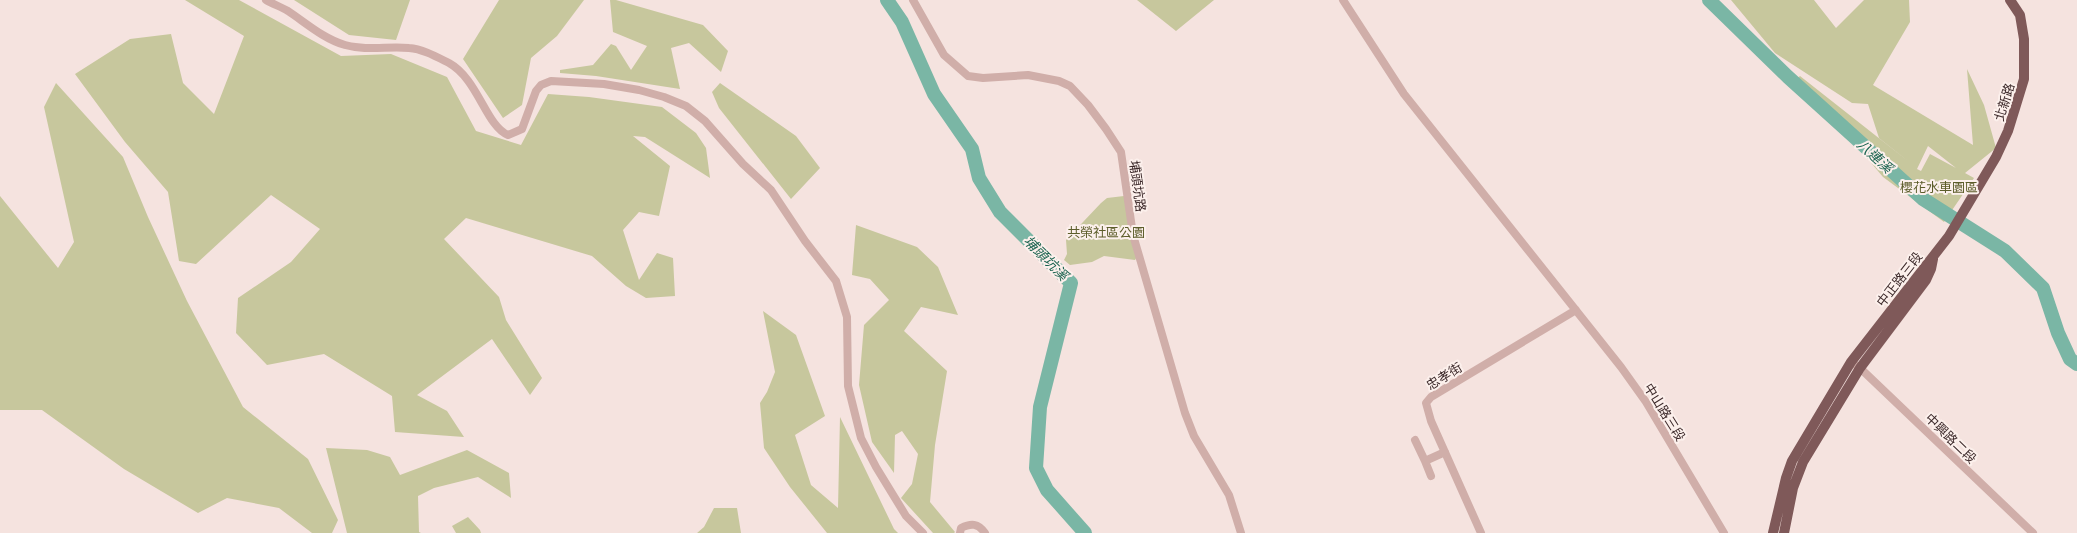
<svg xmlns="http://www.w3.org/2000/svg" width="2077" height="533" font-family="Montserrat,'Noto Sans TC',sans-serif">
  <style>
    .green { fill: #c7c79d; fill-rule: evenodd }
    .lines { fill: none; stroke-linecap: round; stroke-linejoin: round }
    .river { stroke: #7ab6a5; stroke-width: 14 }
    .minor { stroke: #d0aea9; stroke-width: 8 }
    .major { stroke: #7f5959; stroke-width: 10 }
    .labels { text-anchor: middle; stroke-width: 4; stroke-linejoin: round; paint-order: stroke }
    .street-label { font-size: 13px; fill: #3c292a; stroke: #fcf0ec }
    .park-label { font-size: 13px; fill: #5c5d2a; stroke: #fcf0ec }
    .water-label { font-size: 14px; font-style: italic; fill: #1a634f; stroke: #fcf0ec }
  </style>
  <rect width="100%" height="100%" fill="#f5e3df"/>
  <path class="green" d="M185 0H239L341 56 391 54 447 77 476 131 521 145 548 94 589 97 662 107 696 133 706 148 710 178 645 137 633 136 670 166 659 216 639 212 623 230 639 280 657 253 673 258 675 296 646 298 626 286 592 256 466 218 444 239 499 297 506 320 542 378 530 395 492 339 417 395 447 411 464 437 395 432 392 396 324 354 267 365 236 333 238 298 291 262 320 229 271 195 196 264 179 261 168 192 125 142 75 74 130 39 171 34 183 83 214 114 244 36Z
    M294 0H410L396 40 349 35Z
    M499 0H584L557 36 531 58 522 105 503 118 463 59Z
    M610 0H616L703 25 728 51 721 72 689 43 671 48 680 89 596 76 560 73V70L593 65 611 44 616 46 631 70 647 46 613 32Z
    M1137 0H1214L1176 31Z
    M1731 0H1814L1836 28 1864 0H1909L1910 22 1873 85 1973 145 1967 69 1984 105 1996 148 1965 173 1974 178 1944 222 1883 177 1862 152 1789 85 1800 76 1913 165 1879 138 1868 104 1852 103 1775 53ZM1928 146 1956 168 1930 154 1921 171 1917 169Z
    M56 83 123 157 148 217 187 301 243 407 308 459 338 520 332 533H312L279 508 227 498 198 513 124 469 42 410H0V196L58 268 74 242 44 107Z
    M720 83 796 136 820 168 791 199 719 108 712 92Z
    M1124 196 1137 257 1135 260 1104 256 1092 262 1070 265 1064 260 1067 254 1066 240 1101 203 1107 198Z
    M856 225 917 247 938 267 958 315 921 307 904 331 947 371 935 445 930 502 955 532 954 533H933L901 498 912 484 918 454 902 431 895 435 894 473 872 442 859 385 864 325 889 300 870 279 852 275Z
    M763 311 796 335 825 416 795 435 811 485 838 508 840 417 894 529 898 533H827L790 487 764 448 760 403 767 392 775 372Z
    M326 448 367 450 390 457 400 475 467 450 509 473 511 498 478 477 434 488 418 496 419 532 421 533H347Z
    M714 508H737L741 533H697L704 527Z
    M468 517 480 530 481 533H456L452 526Z"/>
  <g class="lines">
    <path class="river" d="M887 0 902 22 934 94 972 149 979 178 1000 212 1071 283 1040 407 1036 468 1047 490 1085 533
      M1709 0 1788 77 1923 199 2005 251 2043 288 2058 333 2070 359 2077 364"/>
    <path class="minor" d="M266 0C273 4 281 7 288 11 306 23 324 39 345 45 366 51 388 46 409 48 423 49 437 57 449 63 478 79 486 126 508 135L522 129 536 91 541 85 551 81 604 84 639 90 664 97 686 106 705 121 743 164 771 190 805 241 836 281 847 317 848 386 861 438 876 467 906 516 923 533
      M913 0 944 55 968 76 983 78 1028 75 1059 81 1070 86 1088 105 1106 129 1121 152 1133 235 1185 413 1194 436 1229 495 1241 533
      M1343 0 1404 94 1621 367 1646 402 1724 533
      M1851 362 1860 368 2033 533
      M1415 440 1425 461
      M1431 476 1425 461 1445 452
      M960 533 961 528C971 523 978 523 985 533
      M1481 533 1431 421 1426 403 1431 397 1576 310"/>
    <path class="major" d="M1773 533 1786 478 1792 461 1851 362 1949 236 1996 157 2008 131 2024 79V39L2020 15 2010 0
      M1784 533 1793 488 1803 462 1860 368 1926 280 1931 269 1933 259"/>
  </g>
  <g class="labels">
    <g class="street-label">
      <text transform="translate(2004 102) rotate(-73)" y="5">北新路</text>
      <text transform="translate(1138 186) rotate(82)" y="5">埔頭坑路</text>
      <text transform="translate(1899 279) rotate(-52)" y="5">中正路三段</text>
      <text transform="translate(1444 376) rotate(-32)" y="5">忠孝街</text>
      <text transform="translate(1665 412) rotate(58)" y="5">中山路三段</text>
      <text transform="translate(1951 438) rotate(44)" y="5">中興路二段</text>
    </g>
    <g class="park-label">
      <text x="1939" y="192">櫻花水車園區</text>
      <text x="1106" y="237">共榮社區公園</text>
    </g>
    <g class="water-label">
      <text transform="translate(1875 156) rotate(42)" y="5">八連溪</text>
      <text transform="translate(1046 258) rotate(45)" y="5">埔頭坑溪</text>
    </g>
  </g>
</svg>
